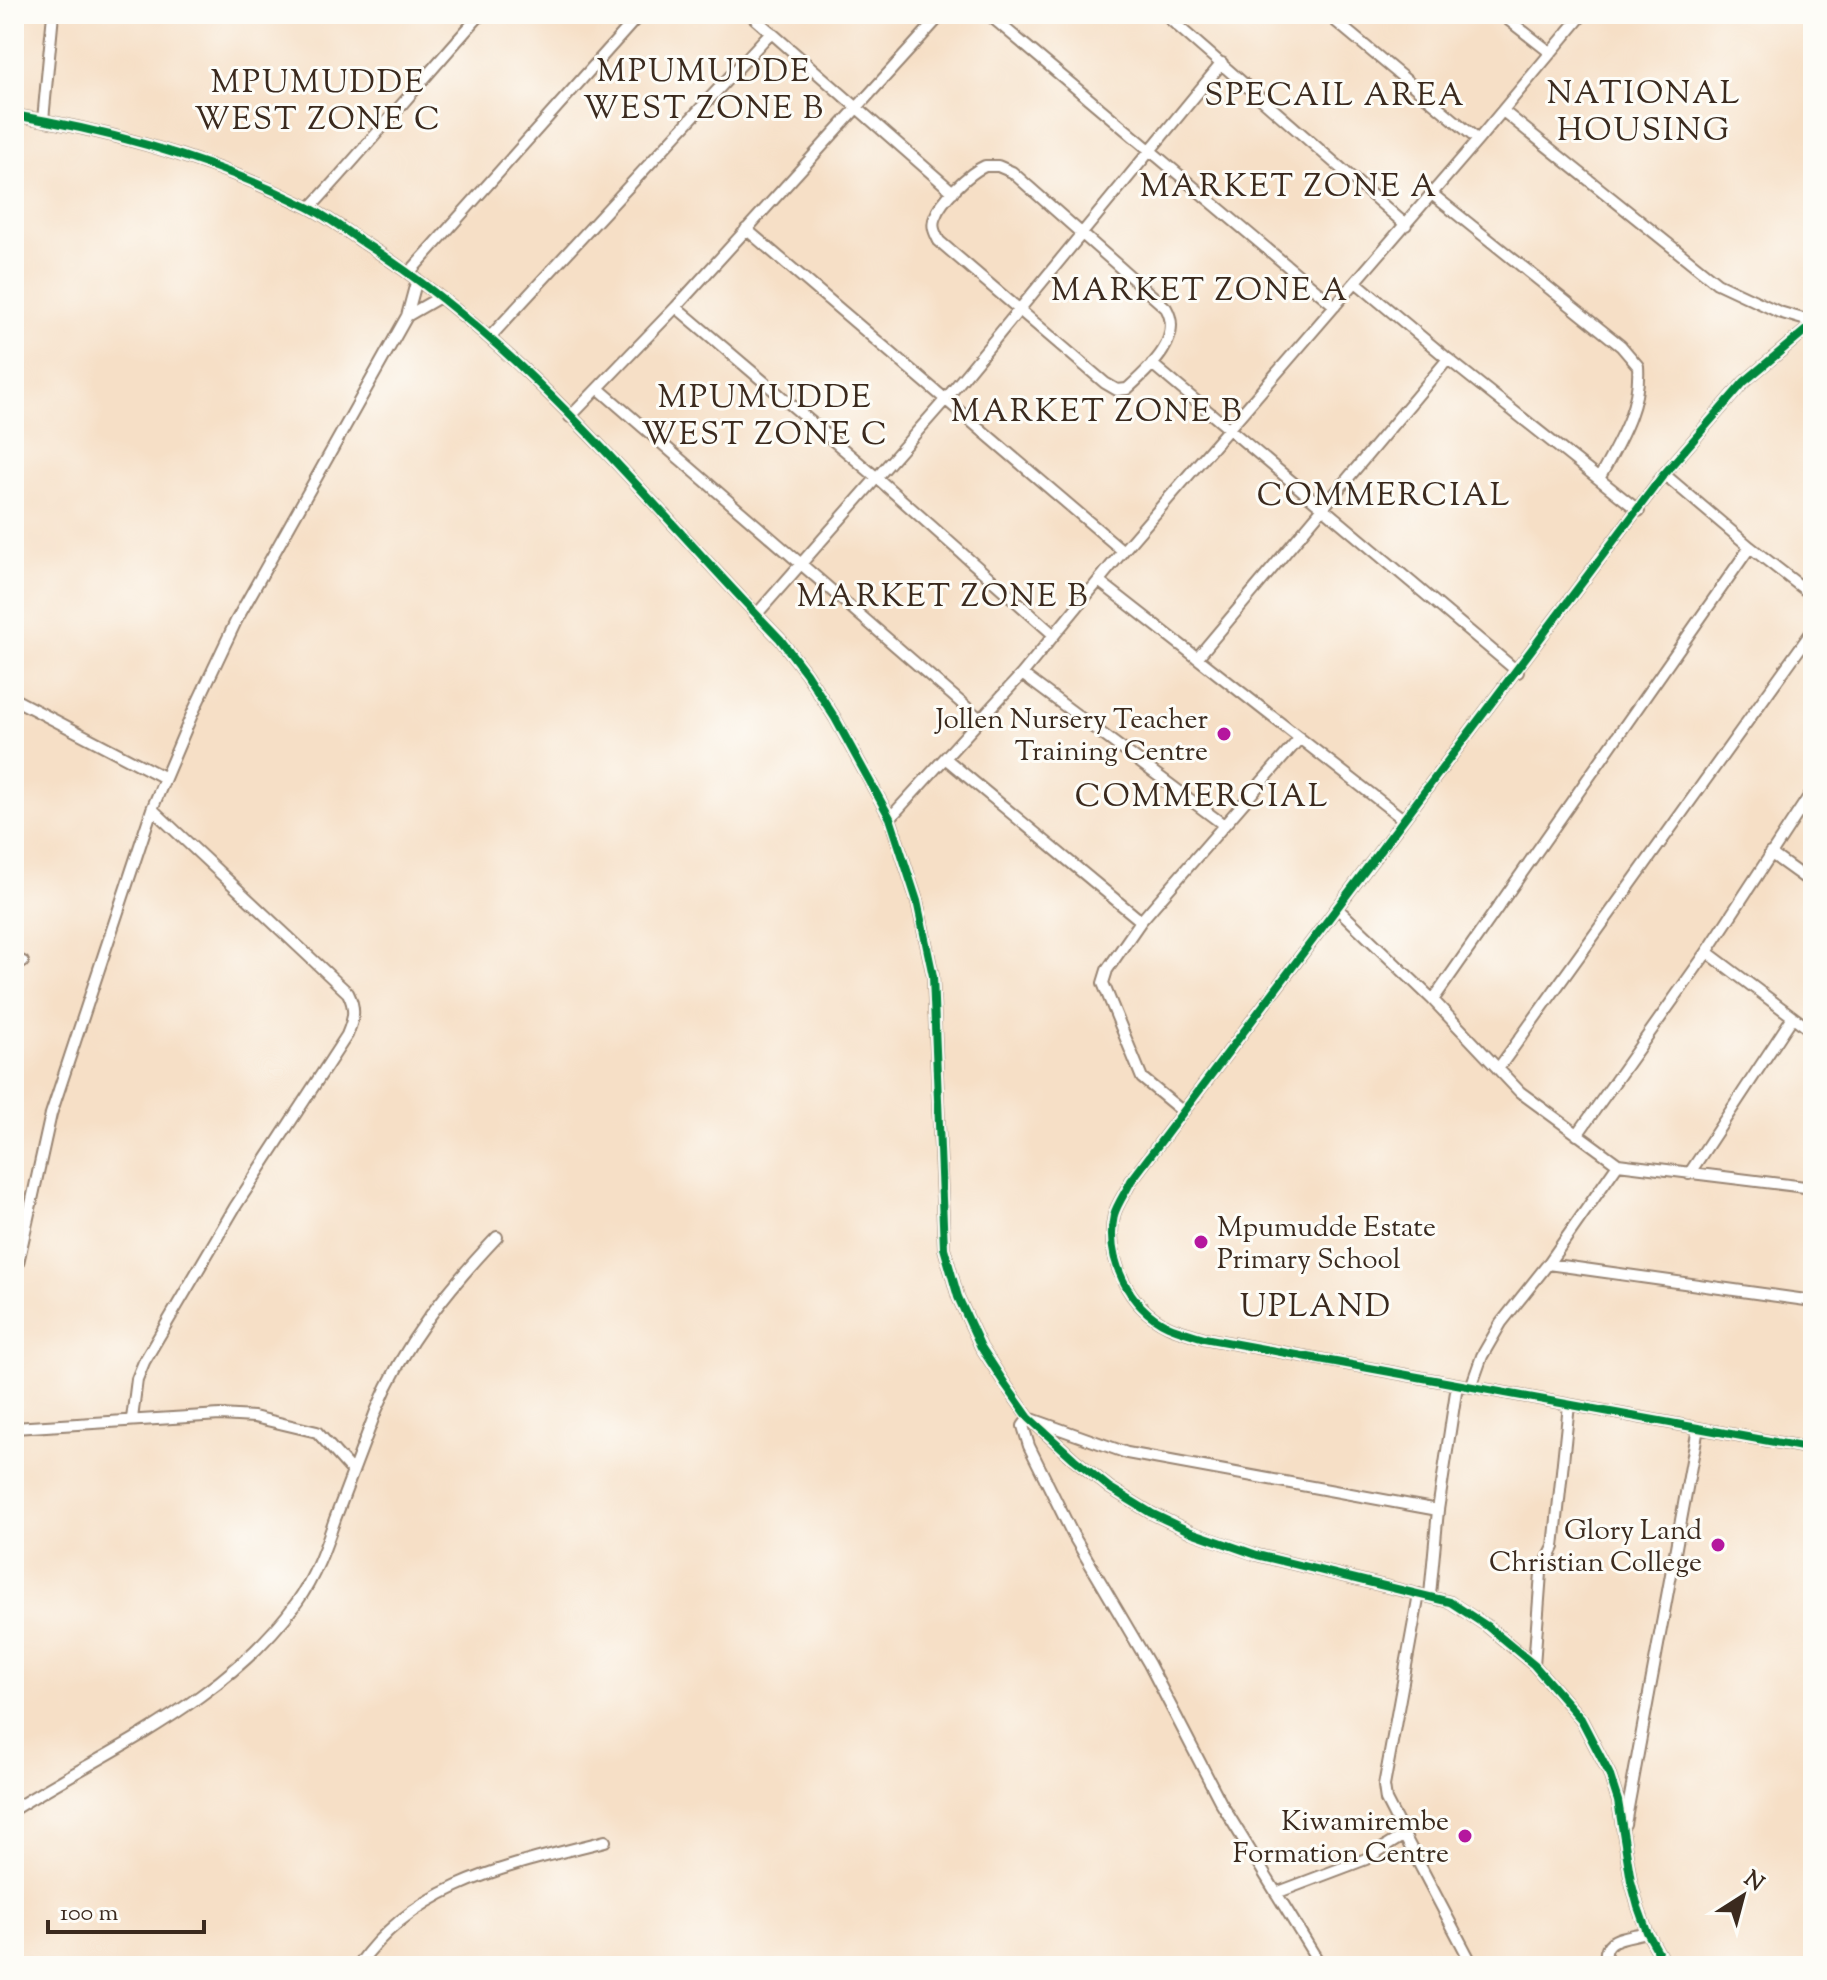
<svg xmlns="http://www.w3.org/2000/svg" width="1827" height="1980" font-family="'Sorts Mill Goudy',serif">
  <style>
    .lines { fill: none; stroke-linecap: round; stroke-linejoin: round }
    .street-casing { stroke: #988472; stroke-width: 14 }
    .street { stroke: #fff; stroke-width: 10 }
    .cycleway-casing { stroke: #fdfcf7; stroke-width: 13 }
    .cycleway { stroke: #00873e; stroke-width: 8 }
    .poi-dot { fill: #b5179e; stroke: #fdfcf7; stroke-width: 3 }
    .labels { text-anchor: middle; stroke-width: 6; stroke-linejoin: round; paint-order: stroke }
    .poi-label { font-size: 28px; fill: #3b2a1e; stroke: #fdfcf7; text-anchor: end }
    .quarter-label { font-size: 32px; letter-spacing: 2px; fill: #3b2a1e; stroke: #fdfcf7 }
  </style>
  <rect width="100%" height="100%" fill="#fdfcf7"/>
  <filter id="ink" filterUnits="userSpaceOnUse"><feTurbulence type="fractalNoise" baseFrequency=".0125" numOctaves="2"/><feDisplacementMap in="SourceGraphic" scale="16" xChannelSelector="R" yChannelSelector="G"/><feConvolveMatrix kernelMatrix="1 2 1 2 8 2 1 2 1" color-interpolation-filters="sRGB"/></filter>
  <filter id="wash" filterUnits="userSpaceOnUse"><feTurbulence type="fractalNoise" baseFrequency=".006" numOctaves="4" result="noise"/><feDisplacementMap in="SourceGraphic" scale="32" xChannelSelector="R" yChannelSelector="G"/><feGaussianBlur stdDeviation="1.8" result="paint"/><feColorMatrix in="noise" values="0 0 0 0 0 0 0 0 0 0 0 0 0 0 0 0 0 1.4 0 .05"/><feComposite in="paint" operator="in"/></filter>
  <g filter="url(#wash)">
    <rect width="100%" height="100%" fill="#f6dfc6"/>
  </g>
  <g filter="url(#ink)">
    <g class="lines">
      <defs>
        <path id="street" d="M750 14 953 192
          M988 14 1335 306
          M1164 14 1406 225
          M1327 14 1478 140
          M1501 14 1551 53
          M1503 111 1717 283 1779 312 1813 322
          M14 115C115 132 216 161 308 207 328 217 346 231 364 243 527 346 647 502 780 639L806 673 835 718 890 818 917 901 933 976 944 1248 958 1297 981 1347 1005 1384 1029 1418 1074 1459 1110 1488 1151 1513 1191 1532 1257 1555 1450 1602 1487 1626 1534 1665 1581 1719 1609 1773 1618 1801 1631 1881 1638 1907 1647 1932 1666 1966
          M43 120 53 14
          M985 166H998L1012 172 1166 308C1184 339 1149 369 1127 389L1117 390 1105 383 939 241C935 233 931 226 935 217 941 200 969 173 985 166Z
          M1432 194 1621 346 1638 366C1641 408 1618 443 1599 479
          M310 208C369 145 423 78 481 14
          M746 229 1123 551
          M409 273 640 14
          M1357 283 1448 359 1639 511
          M676 307 876 477 1054 635
          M407 316 440 297
          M1813 324 1744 382 1664 474 1131 1181C1126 1192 1117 1204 1114 1215 1105 1258 1128 1307 1168 1326 1179 1331 1192 1334 1204 1338L1813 1449
          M490 337 771 32
          M1152 364 1518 672
          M599 389 980 719
          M570 417 676 307 942 14
          M1664 474 1750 547 1813 596
          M1099 581 1403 819
          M756 615 945 400 1222 63
          M1197 658 1448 359
          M1022 674 1224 825
          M14 699 165 778
          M945 758 1141 921
          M890 818 1022 674 1123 551 1478 140 1583 14
          M1770 853 1813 884
          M1337 908 1433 1000 1520 1092 1618 1164 1813 1188
          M1707 952 1813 1032
          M14 958 23 962
          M1433 1000 1750 547
          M1498 1069 1813 630
          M1182 1111 1142 1078 1103 983 1107 970 1141 921 1300 738
          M1577 1135 1707 952 1813 790
          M1689 1174 1792 1018
          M1548 1264 1813 1301
          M14 1281 51 1114 152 809 193 712 236 621 407 316 417 279
          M1471 1387 1482 1356 1501 1323 1548 1264 1618 1164
          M132 1419 137 1379 144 1362 235 1207 347 1035C354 1018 356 1009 348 993L152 809
          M14 1428 220 1415 254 1417 317 1432 353 1472
          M1419 1594 1384 1786 1386 1800 1404 1835 1473 1966
          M1430 1595 1438 1510 1457 1385
          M1534 1665 1541 1573 1554 1547 1569 1405
          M14 1809C112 1748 228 1699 297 1602 315 1577 325 1548 335 1519 349 1483 362 1447 376 1411 404 1343 447 1290 497 1237
          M1625 1824 1698 1428
          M1276 1893 1366 1859 1404 1835
          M358 1966C416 1882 512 1865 605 1841
          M1321 1966 1221 1803 1149 1664 1073 1535 1029 1446 1023 1426 1029 1418 1127 1453 1438 1510
          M1607 1966C1599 1936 1625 1938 1647 1932"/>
      </defs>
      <use href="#street" class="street-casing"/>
      <use href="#street" class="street"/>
      <defs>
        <path id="cycleway" d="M14 115C115 132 216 161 308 207 328 217 346 231 364 243 527 346 647 502 780 639L806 673 835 718 890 818 917 901 933 976 944 1248 958 1297 981 1347 1005 1384 1029 1418 1074 1459 1110 1488 1151 1513 1191 1532 1257 1555 1450 1602 1487 1626 1534 1665 1581 1719 1609 1773 1618 1801 1631 1881 1638 1907 1647 1932 1666 1966
          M1813 324 1744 382 1664 474 1131 1181C1126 1192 1117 1204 1114 1215 1105 1258 1128 1307 1168 1326 1179 1331 1192 1334 1204 1338L1813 1449"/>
      </defs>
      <use href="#cycleway" class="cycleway-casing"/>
      <use href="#cycleway" class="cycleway"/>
    </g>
  </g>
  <g class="poi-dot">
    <circle cx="1224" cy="734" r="8"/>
    <circle cx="1201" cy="1242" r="8"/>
    <circle cx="1718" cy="1545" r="8"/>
    <circle cx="1465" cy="1836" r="8"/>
  </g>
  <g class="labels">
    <g class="poi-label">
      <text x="1208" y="728">Jollen Nursery Teacher<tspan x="1208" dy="32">Training Centre</tspan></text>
      <text x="1217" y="1236" text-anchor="start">Mpumudde Estate<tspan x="1217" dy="32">Primary School</tspan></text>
      <text x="1702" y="1539">Glory Land<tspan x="1702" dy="32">Christian College</tspan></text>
      <text x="1449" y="1830">Kiwamirembe<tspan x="1449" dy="32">Formation Centre</tspan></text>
    </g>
    <g class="quarter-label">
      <text x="704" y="81">MPUMUDDE<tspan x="704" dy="37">WEST ZONE B</tspan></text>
      <text x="318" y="92">MPUMUDDE<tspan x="318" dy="37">WEST ZONE C</tspan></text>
      <text x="1644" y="103">NATIONAL<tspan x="1644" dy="37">HOUSING</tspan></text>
      <text x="1335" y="105">SPECAIL AREA</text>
      <text x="1289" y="196">MARKET ZONE A</text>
      <text x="1200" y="300">MARKET ZONE A</text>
      <text x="765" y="407">MPUMUDDE<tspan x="765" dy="37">WEST ZONE C</tspan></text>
      <text x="1097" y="421">MARKET ZONE B</text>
      <text x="1384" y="505">COMMERCIAL</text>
      <text x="943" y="606">MARKET ZONE B</text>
      <text x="1202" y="806">COMMERCIAL</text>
      <text x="1316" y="1316">UPLAND</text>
    </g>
  </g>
  <rect width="1827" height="1980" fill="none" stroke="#fdfcf7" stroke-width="48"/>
  <g transform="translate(1743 1896) rotate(36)" stroke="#fdfcf7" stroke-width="6" paint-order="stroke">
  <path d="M0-6L14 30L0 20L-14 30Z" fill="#3b2a1e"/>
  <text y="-12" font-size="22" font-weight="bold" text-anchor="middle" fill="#3b2a1e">N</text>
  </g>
  <path d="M48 1920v12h156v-12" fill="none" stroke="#3b2a1e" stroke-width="4"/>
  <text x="60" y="1920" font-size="24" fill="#3b2a1e" stroke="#fdfcf7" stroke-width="6" paint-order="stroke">100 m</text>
</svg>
